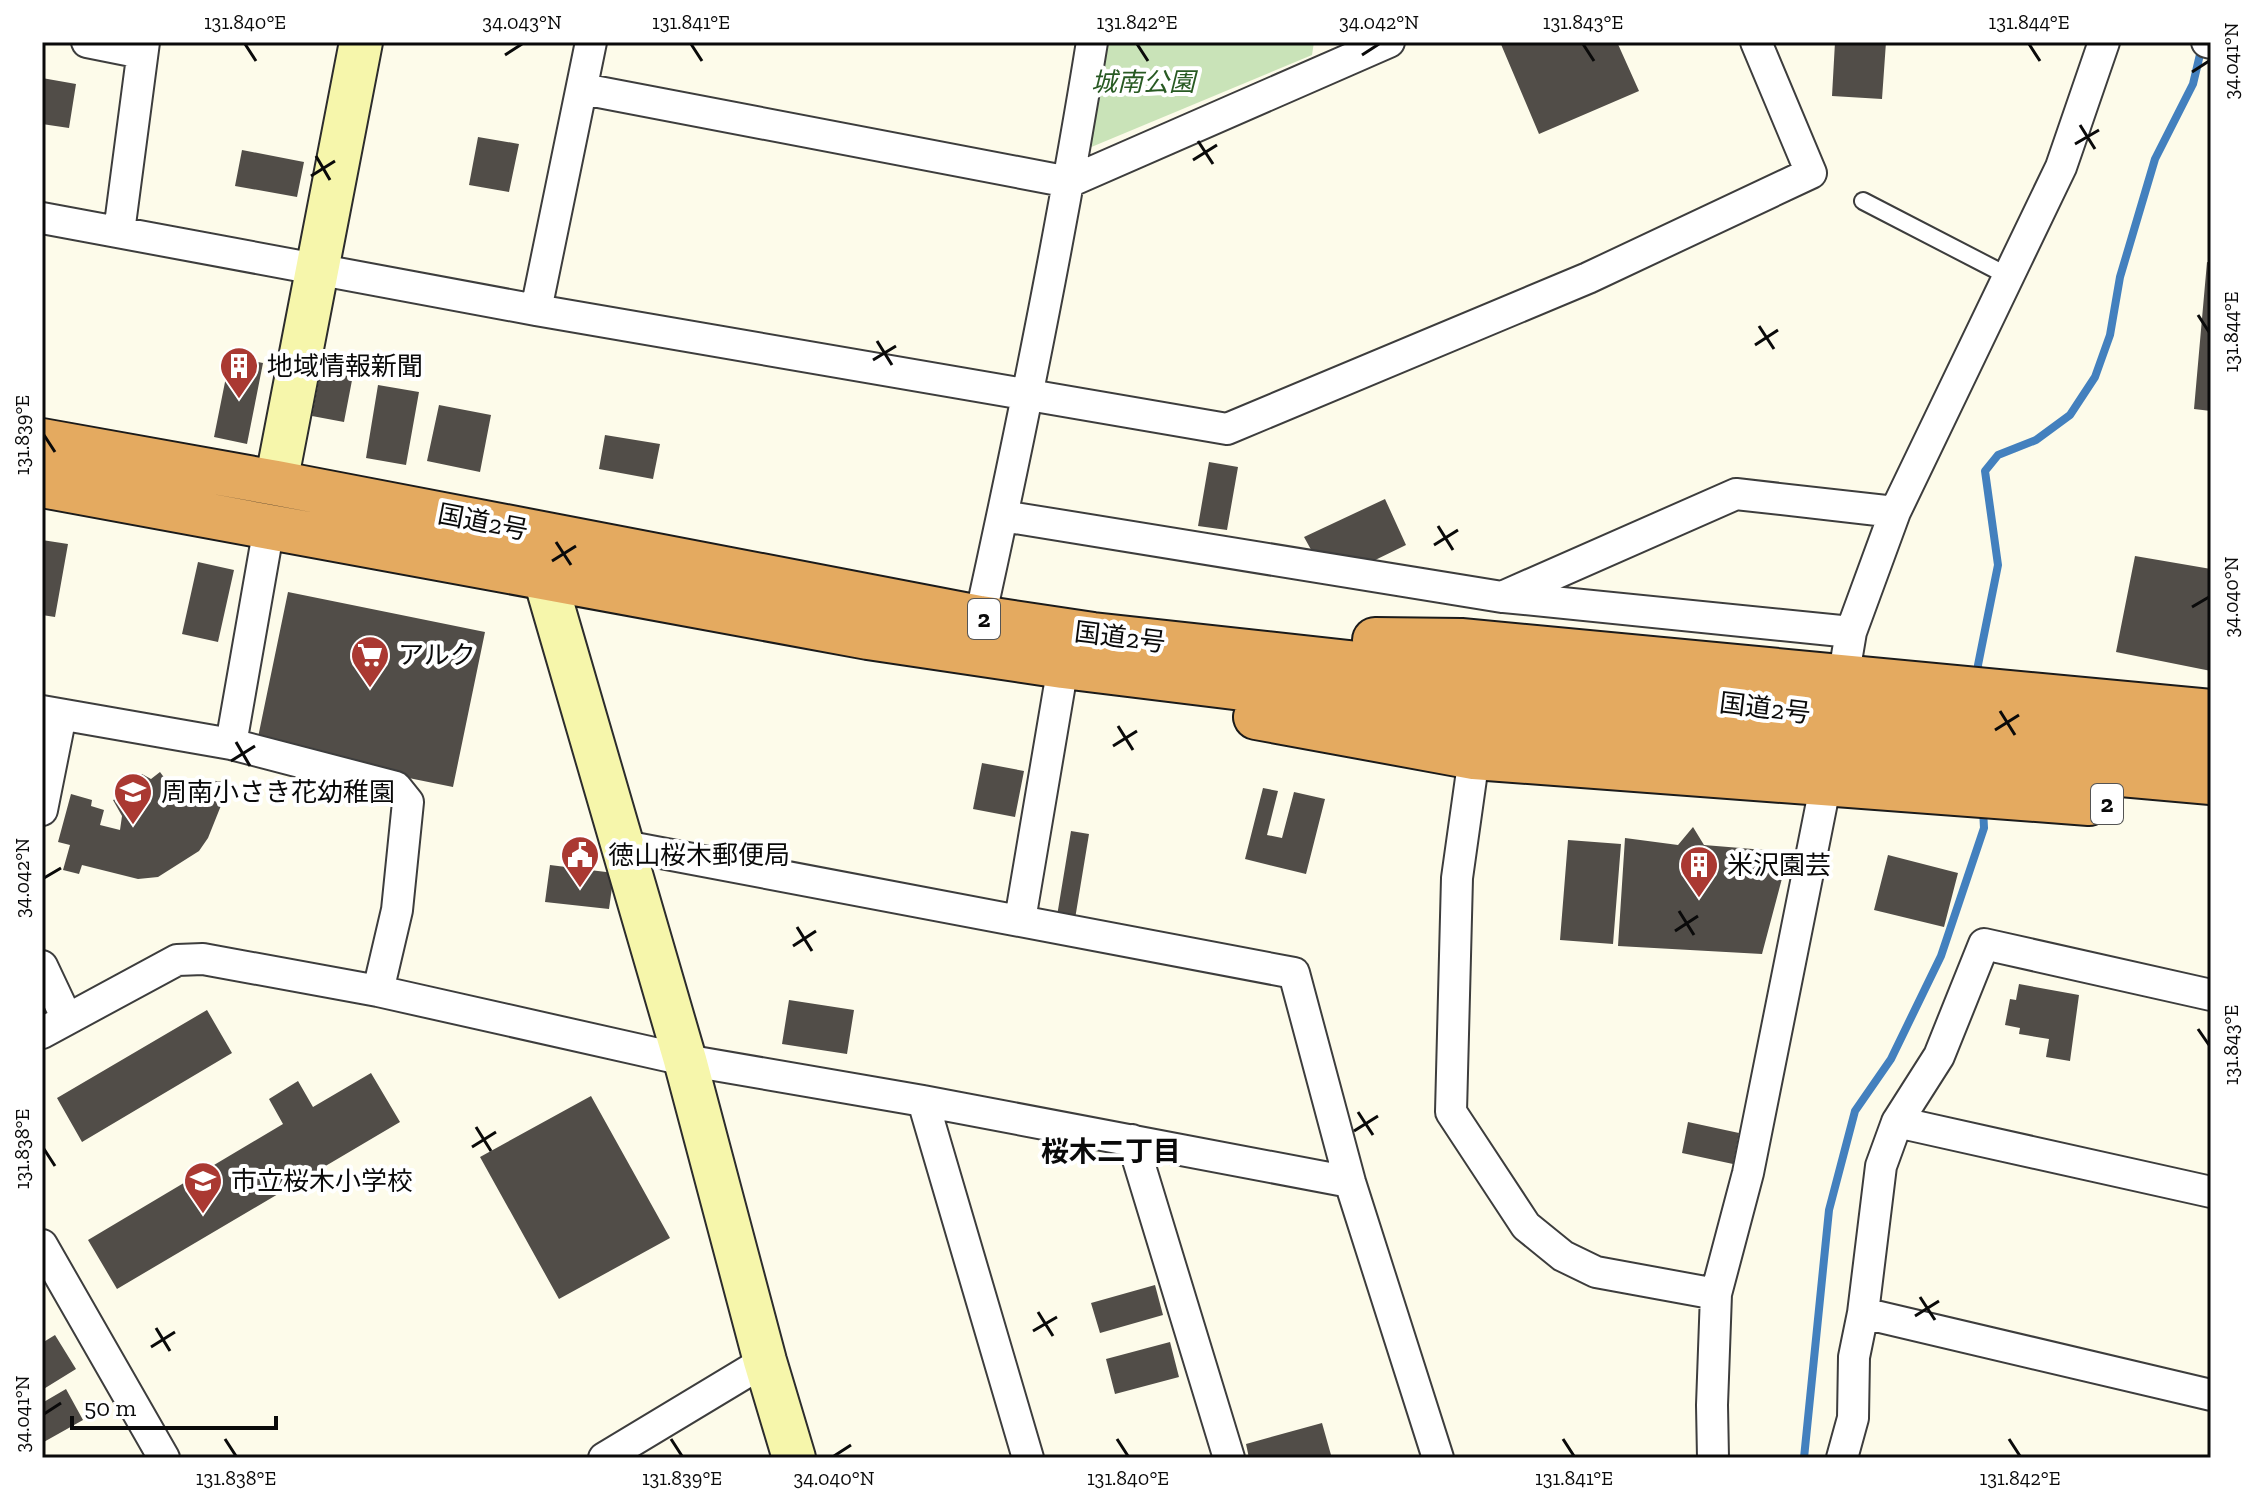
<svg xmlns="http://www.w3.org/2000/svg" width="2253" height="1500" font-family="'Zilla Slab','Noto Sans JP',serif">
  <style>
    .green { fill: #c9e3b8 }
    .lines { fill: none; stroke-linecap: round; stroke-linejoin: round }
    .stream { stroke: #4380be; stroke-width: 8 }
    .building { fill: #514d48 }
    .lane-casing { stroke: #3d3d3d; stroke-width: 20 }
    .street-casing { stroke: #3d3d3d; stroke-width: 34 }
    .secondary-casing { stroke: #2c2c2c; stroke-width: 46 }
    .highway-casing { stroke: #1b1b1b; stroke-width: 48 }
    .lane { stroke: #fff; stroke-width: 16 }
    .street { stroke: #fff; stroke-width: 30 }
    .secondary { stroke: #f6f6ab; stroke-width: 42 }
    .highway { stroke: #e4aa60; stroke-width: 44 }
    .ticks { fill: none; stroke: #0a0a0a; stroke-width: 3 }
    .labels { text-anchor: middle; stroke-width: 8; stroke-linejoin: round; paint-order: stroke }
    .shield { fill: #fff; stroke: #545454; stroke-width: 2 }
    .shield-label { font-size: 24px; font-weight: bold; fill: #0a0a0a }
    .park-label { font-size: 26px; font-style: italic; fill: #285a23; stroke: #fff }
    .poi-label { font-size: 26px; fill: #0a0a0a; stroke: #fff; text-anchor: start }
    .street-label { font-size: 26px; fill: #0a0a0a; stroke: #fff }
    .neighbourhood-label { font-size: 28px; font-weight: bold; fill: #0a0a0a; stroke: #fff }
    .neatline { fill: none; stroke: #0a0a0a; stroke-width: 3 }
    .ticks-label { font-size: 20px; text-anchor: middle; fill: #0a0a0a }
  </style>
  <rect width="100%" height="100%" fill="#fdfbea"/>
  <path class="green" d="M1107 42H1314L1312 55 1089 148Z"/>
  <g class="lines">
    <path class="stream" d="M1979 675 1978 665 1998 565 1985 471 1998 455 2036 440 2070 415 2095 377 2110 335 2120 277 2155 159 2193 84 2202 46
      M1804 1458 1829 1210 1855 1111 1891 1059 1941 956 1984 828 1983 809"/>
  </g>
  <path class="building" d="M1500 42H1617L1639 91 1539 134Z
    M1835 42H1886L1882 99 1832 96Z
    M42 78 76 84 69 128 42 124Z
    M478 137 519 144 509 192 469 185Z
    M242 150 304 162 297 197 235 186Z
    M2207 262 2211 263V411L2194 409Z
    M230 357 263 363 247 444 214 437Z
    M321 369 353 375 344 422 312 416Z
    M378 385 419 392 406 465 366 458Z
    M439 405 491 415 480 472 427 461Z
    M605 435 660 444 653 479 599 469Z
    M1209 462 1238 467 1227 530 1198 526Z
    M1385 499 1406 545 1369 563 1314 555 1304 537Z
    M42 540 68 544 55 617 42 615Z
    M2135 556 2211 569V671L2116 652Z
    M198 562 234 570 218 642 182 634Z
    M288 592 485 632 453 787 256 747Z
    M982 763 1024 771 1015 817 973 809Z
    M160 772 183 803 196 778 230 783 208 838 199 851 158 877 138 879 82 865 79 874 63 870 70 845 58 842 71 794 92 800 91 806 104 810 100 825 120 830 122 816 113 800 125 796 126 785 132 777 142 774 151 779Z
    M1263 788 1278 791 1267 835 1282 838 1294 792 1325 799 1306 874 1245 859Z
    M1693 827 1704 845 1789 852 1762 954 1618 946 1625 838 1678 845Z
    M1071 831 1089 834 1075 919 1057 916Z
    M1568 840 1621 844 1613 944 1560 940Z
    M1888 855 1958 873 1944 927 1874 910Z
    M550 865 614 873 609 909 545 902Z
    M2019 984 2079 995 2070 1061 2046 1057 2049 1039 2019 1034 2020 1028 2005 1025 2010 999 2016 1000Z
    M789 1000 854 1010 847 1054 782 1044Z
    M207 1010 232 1053 82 1142 57 1098Z
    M371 1073 400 1122 117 1289 88 1240 283 1124 269 1099 298 1081 313 1107Z
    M591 1096 670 1238 559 1299 480 1157Z
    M1688 1122 1739 1133 1733 1164 1682 1153Z
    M1155 1285 1163 1315 1100 1333 1091 1303Z
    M55 1335 76 1369 42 1390V1343Z
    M1170 1342 1179 1377 1115 1394 1106 1359Z
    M66 1389 83 1420 42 1443V1403Z
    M1322 1423 1331 1455 1321 1458H1249L1246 1444Z"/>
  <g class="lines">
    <defs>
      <path id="lane" d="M1863 201 2010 277"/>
      <path id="street" d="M87 42 142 53
        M2207 42 2211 43
        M583 89 1069 182 1389 42
        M42 218 536 310 1227 429 1588 278 1811 173 1756 42
        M119 232 144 42
        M536 310 591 42
        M1003 516 1502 597 1736 494 1895 512
        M1504 597 1851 632
        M980 618C1022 427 1061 235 1092 42
        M1843 679 1851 632 1895 512 2061 167 2104 42
        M42 711 231 744 396 787 408 802 397 910 378 991
        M231 744 269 527
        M1474 757 1457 878 1451 1112 1526 1226 1563 1256 1596 1272 1716 1294
        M42 810 61 715
        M624 846 1294 973 1350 1182 1438 1458
        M1020 920 1063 666
        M42 966 67 1019
        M42 1033 177 960 203 959 378 991 685 1060 923 1101 1350 1182
        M923 1101 1028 1458
        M1897 1122 1939 1056 1984 944 2211 995
        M1132 1140 1229 1458
        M42 1245 164 1458
        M1863 1313 2211 1395
        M604 1458 765 1361
        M1713 1458 1712 1405 1716 1294 1748 1173 1826 782
        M1842 1458 1853 1418 1854 1357 1863 1313 1881 1166 1897 1122 2211 1192"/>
      <path id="secondary" d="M276 483 361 42
        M545 579 685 1060 765 1361 794 1458"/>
      <path id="highway" d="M42 441 276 483 980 618 1093 635 1885 722 2211 748
        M42 485 868 637 1063 666 1480 717 2211 782
        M1375 640 1461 641 2211 712
        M1256 717 1474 757 2089 803"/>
    </defs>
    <use href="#lane" class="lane-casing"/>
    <use href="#street" class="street-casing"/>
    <use href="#secondary" class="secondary-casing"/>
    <use href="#highway" class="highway-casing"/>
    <use href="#lane" class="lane"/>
    <use href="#street" class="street"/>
    <use href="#secondary" class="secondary"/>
    <use href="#highway" class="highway"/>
  </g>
  <path class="ticks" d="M245 44 256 61M691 44 702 61M1137 44 1148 61M1583 44 1594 61M2029 44 2040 61M505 55 522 44M1362 55 1379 44M2192 72 2209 61M2080 125 2095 149M1198 141 1213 164M2075 144 2099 130M316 156 330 180M1193 160 1217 145M311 176 335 161M2198 315 2209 332M1759 326 1774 349M877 341 892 365M1755 345 1778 330M873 360 896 346M44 435 55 452M1438 526 1453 550M556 542 571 565M1434 545 1458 530M552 561 576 546M2192 607 2209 597M2000 711 2015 735M1118 726 1133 750M1995 730 2019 715M236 742 250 766M1113 746 1137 731M231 761 255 746M44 878 61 868M1679 911 1694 935M797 927 812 951M1675 931 1698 916M793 946 816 931M2198 1029 2209 1045M1358 1112 1373 1135M476 1127 491 1151M1354 1131 1378 1116M472 1147 496 1132M44 1149 55 1166M1920 1297 1935 1320M1038 1312 1053 1336M1915 1316 1939 1301M156 1328 170 1351M1033 1331 1057 1317M151 1347 175 1332M44 1414 61 1403M225 1439 236 1456M671 1439 682 1456M1117 1439 1128 1456M1563 1439 1574 1456M2009 1439 2020 1456M834 1456 851 1445"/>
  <defs>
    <symbol id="building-pin" viewBox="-11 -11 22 30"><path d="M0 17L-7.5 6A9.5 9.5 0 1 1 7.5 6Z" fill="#aa3932" stroke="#fff"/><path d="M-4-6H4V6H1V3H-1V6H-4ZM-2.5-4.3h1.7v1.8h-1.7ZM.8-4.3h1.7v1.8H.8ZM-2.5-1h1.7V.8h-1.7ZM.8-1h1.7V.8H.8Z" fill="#fff"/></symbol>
    <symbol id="supermarket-pin" viewBox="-11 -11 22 30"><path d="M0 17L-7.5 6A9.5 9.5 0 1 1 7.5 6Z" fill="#aa3932" stroke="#fff"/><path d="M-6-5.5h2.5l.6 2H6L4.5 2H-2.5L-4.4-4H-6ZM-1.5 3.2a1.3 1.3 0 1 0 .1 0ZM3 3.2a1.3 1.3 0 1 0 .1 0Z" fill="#fff"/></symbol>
    <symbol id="school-pin" viewBox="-11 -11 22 30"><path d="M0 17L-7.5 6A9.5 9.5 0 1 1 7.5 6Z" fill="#aa3932" stroke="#fff"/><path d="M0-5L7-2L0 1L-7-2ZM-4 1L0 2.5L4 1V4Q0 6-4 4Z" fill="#fff"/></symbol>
    <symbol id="civic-pin" viewBox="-11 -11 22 30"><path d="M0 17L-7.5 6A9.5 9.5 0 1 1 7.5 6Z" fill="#aa3932" stroke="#fff"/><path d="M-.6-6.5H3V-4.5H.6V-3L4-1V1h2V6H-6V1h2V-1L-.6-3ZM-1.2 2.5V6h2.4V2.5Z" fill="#fff"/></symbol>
  </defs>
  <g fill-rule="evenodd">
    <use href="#building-pin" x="217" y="344" width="44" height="60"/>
    <use href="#supermarket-pin" x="348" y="633" width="44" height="60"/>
    <use href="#school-pin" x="111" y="770" width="44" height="60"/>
    <use href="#civic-pin" x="558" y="833" width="44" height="60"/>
    <use href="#building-pin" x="1677" y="843" width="44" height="60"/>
    <use href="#school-pin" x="181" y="1159" width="44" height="60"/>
  </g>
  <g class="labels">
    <g class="shield">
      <rect x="968" y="599" width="32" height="40" rx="6"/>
      <rect x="2091" y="784" width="32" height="40" rx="6"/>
    </g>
    <g class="shield-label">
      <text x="984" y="627">2</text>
      <text x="2107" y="812">2</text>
    </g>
    <g class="park-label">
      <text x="1143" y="91">城南公園</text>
    </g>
    <g class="poi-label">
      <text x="267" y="375">地域情報新聞</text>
      <text x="398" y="664">アルク</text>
      <text x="161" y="801">周南小さき花幼稚園</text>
      <text x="608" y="864">徳山桜木郵便局</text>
      <text x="1727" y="874">米沢園芸</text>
      <text x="231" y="1190">市立桜木小学校</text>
    </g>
    <g class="street-label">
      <text transform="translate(483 522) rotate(11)" y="9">国道2号</text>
      <text transform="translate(1120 637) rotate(7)" y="9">国道2号</text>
      <text transform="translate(1765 708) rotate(7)" y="9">国道2号</text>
    </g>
    <g class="neighbourhood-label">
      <text x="1111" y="1161">桜木二丁目</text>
    </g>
  </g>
  <rect width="2253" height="1500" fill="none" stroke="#ffffff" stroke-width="88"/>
  <path d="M72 1416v12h204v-12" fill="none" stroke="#0a0a0a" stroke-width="4"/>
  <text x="84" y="1416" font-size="24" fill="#0a0a0a" stroke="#ffffff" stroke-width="6" paint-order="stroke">50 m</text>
  <rect x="44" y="44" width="2165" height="1412" class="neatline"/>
  <g class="ticks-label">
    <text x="245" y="29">131.840°E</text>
    <text x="522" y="29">34.043°N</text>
    <text x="691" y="29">131.841°E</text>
    <text x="1137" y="29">131.842°E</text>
    <text x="1379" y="29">34.042°N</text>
    <text x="1583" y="29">131.843°E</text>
    <text x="2029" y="29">131.844°E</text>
    <text transform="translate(2231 61) rotate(-90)" y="7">34.041°N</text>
    <text transform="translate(2231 332) rotate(-90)" y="7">131.844°E</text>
    <text transform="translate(22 435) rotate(-90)" y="7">131.839°E</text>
    <text transform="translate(2231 597) rotate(-90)" y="7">34.040°N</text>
    <text transform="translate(22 878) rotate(-90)" y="7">34.042°N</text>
    <text transform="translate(2231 1045) rotate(-90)" y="7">131.843°E</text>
    <text transform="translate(22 1149) rotate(-90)" y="7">131.838°E</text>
    <text transform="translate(22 1414) rotate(-90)" y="7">34.041°N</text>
    <text x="236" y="1485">131.838°E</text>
    <text x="682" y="1485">131.839°E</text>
    <text x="834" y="1485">34.040°N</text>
    <text x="1128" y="1485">131.840°E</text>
    <text x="1574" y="1485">131.841°E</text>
    <text x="2020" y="1485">131.842°E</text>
  </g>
</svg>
